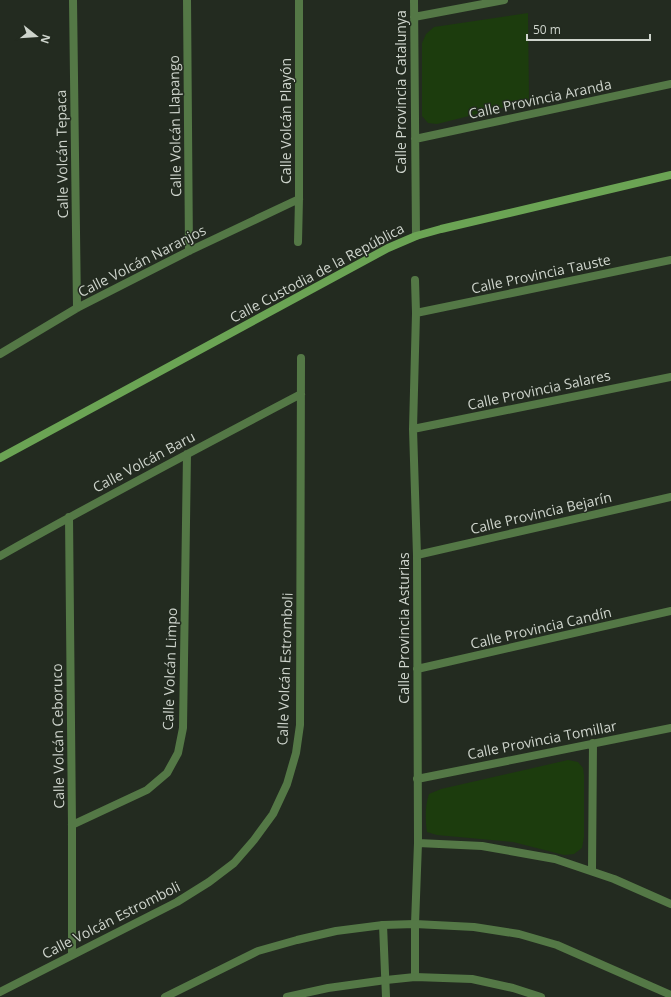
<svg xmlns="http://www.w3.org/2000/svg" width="671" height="997" font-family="'Open Sans',sans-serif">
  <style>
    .green { fill: #1c3c0d }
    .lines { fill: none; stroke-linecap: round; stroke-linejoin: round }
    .minor { stroke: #547846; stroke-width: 8 }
    .tertiary { stroke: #547846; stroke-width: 8 }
    .secondary { stroke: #6ba454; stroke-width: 8 }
    .labels { text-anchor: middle; stroke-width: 3; stroke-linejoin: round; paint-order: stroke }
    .street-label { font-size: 14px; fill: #ced4cc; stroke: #232b20 }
  </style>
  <rect width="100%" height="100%" fill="#232b20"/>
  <path class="green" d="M528 13 529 101 437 124 428 123 422 116V43L426 34 434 27Z
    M568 760 578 762 583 768 584 775V837L582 848 574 854 564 855 513 842 437 835 427 832C425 819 425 806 429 794L441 789Z"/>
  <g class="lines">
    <path class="minor" d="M73 0 77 308
      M187 0 189 251
      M414 0 416 236
      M414 17 504 0
      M415 139 671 84
      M298 242 299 199V0
      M416 313 671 260
      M0 354 77 308 189 251 299 199
      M413 429 671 377
      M69 517 72 825V955
      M417 555 671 497
      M0 556C99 500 200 447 301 394
      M417 669 671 611
      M417 779 671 728
      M72 825 147 790 167 773 178 753 183 728 187 454
      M418 843 482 846 555 859 614 879 671 904
      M592 871 593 743
      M383 925 386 997
      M415 977V924L418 843 417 555 413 429 416 313 415 280
      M0 992 177 902 209 882 234 863 254 840 273 814 287 784 296 753 300 725 301 358"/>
    <path class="tertiary" d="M165 997 258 951 297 940 336 931 383 925 415 924 474 927 519 934 557 945 671 995
      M287 997 328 988 386 980 415 977 472 979 513 988 541 997"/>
    <path class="secondary" d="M0 458 388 248 416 236 441 229 671 175"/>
  </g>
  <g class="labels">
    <g class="street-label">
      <text transform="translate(401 92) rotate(-90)" y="5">Calle Provincia Catalunya</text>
      <text transform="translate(540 99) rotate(-12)" y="5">Calle Provincia Aranda</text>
      <text transform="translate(286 121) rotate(-90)" y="5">Calle Volcán Playón</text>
      <text transform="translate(175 126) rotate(-91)" y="5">Calle Volcán Llapango</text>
      <text transform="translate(62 154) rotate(-91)" y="5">Calle Volcán Tepaca</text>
      <text transform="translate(142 261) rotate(-27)" y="5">Calle Volcán Naranjos</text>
      <text transform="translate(317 273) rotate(-28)" y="5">Calle Custodia de la República</text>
      <text transform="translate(541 274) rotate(-12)" y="5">Calle Provincia Tauste</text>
      <text transform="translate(539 390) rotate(-12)" y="5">Calle Provincia Salares</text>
      <text transform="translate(144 462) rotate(-28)" y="5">Calle Volcán Baru</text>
      <text transform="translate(541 513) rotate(-13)" y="5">Calle Provincia Bejarín</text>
      <text transform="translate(404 628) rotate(-90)" y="5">Calle Provincia Asturias</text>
      <text transform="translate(541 628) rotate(-13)" y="5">Calle Provincia Candín</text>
      <text transform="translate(170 669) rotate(-88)" y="5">Calle Volcán Limpo</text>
      <text transform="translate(285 669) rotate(-88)" y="5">Calle Volcán Estromboli</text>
      <text transform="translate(58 736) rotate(-91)" y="5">Calle Volcán Ceboruco</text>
      <text transform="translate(542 740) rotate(-11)" y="5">Calle Provincia Tomillar</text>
      <text transform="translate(111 920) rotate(-27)" y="5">Calle Volcán Estromboli</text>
    </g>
  </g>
  <g transform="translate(36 36) rotate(107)" stroke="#232b20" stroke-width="3" paint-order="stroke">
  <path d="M0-3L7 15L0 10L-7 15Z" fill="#ced4cc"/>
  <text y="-6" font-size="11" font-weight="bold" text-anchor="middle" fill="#ced4cc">N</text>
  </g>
  <path d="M527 34v6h123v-6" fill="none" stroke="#ced4cc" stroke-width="2"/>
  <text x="533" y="34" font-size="12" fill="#ced4cc" stroke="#232b20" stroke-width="3" paint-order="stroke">50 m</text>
</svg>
